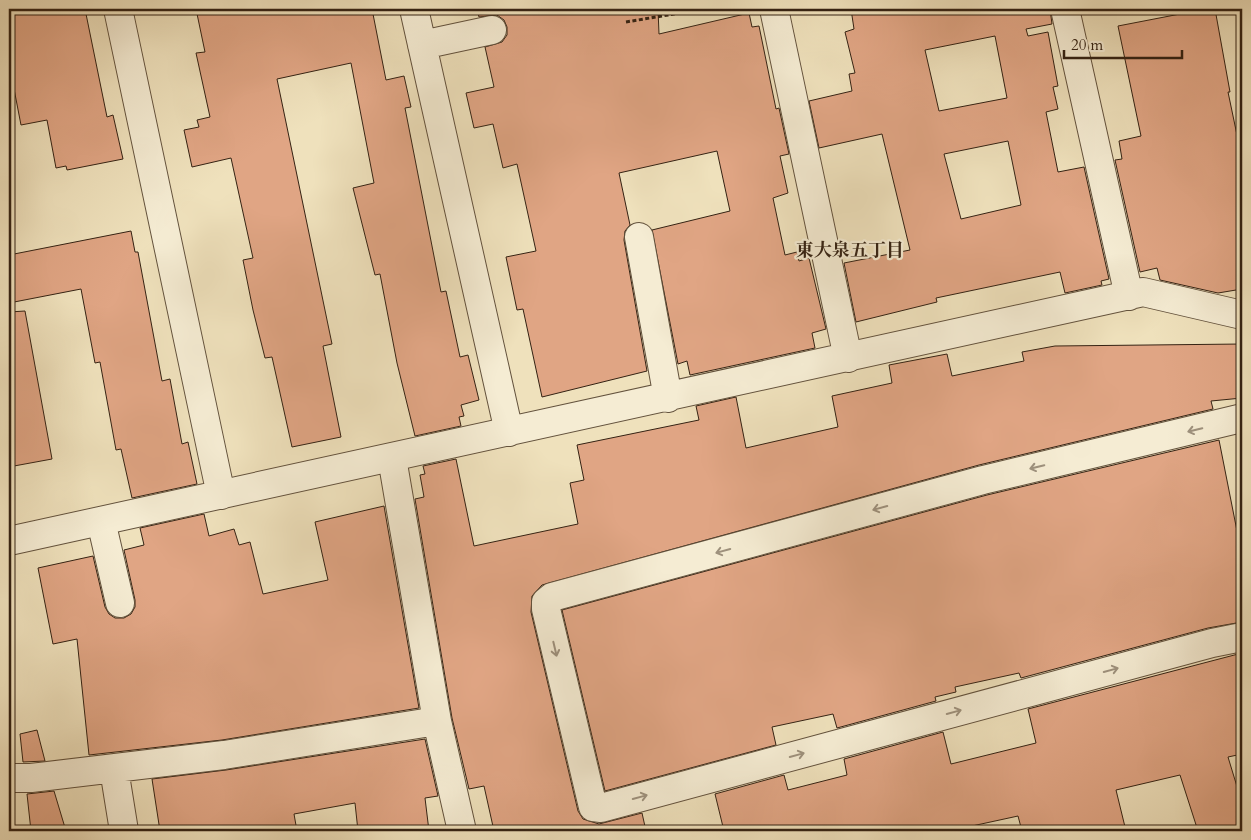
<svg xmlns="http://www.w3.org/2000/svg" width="1251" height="840" font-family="Cardo,'Noto Serif JP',serif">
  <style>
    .building { fill: #e0a584; stroke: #342213; fill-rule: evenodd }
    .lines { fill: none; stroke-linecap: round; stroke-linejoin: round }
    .minor-casing { stroke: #63523d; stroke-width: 30 }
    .path { stroke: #342213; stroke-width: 3; stroke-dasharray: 4 2.5; stroke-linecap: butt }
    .minor { stroke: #f5ecd3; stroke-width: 28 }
    .oneway { stroke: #9e917d }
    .labels { text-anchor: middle; stroke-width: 4.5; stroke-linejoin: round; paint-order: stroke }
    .neighbourhood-label { font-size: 18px; font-weight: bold; fill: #342213; stroke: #f5ecd3 }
  </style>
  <rect width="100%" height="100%" fill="#efe1bc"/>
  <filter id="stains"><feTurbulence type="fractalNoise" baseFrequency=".004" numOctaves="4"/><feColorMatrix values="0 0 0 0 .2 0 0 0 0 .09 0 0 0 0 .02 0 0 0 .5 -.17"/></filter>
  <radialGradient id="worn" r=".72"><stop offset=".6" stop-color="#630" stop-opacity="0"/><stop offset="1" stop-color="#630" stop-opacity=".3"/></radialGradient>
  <path class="building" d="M9 9H85L107 117 113 115 123 159 67 170 66 166 56 168 47 120 21 125 9 63Z
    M196 9H372L386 80 404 76 411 107 405 108 441 292 446 291 460 357 468 355 479 400 461 405 464 416 459 417 461 426 415 436 397 363 380 274 375 275 353 188 374 183 351 63 277 79 332 344 323 346 341 437 292 447 272 357 265 358 253 310 243 260 253 258 231 158 192 167 184 130 199 127 197 120 210 117 196 53 205 52Z
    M477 9H658L659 34 749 13 752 27 759 26 776 109 779 108 789 154 780 156 788 193 773 198 785 255 797 252 799 261 809 258 826 329 812 333 815 348 690 375 687 361 678 364 652 230 730 211 717 151 619 173 630 225 625 231 624 240 647 371 542 397 523 309 517 310 506 257 536 251 517 164 503 168 493 124 474 128 466 93 494 87 485 47 502 42 507 35V27L504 20 497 15 479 17Z
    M851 9H1050L1052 24 1026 29 1028 36 1048 32 1058 86 1053 87 1058 109 1046 112 1058 172 1084 167 1109 279 1101 281 1102 285 1065 293 1060 272 936 298 937 302 856 322 844 263 910 250 882 134 819 148 809 101 852 91 849 74 855 73 845 32 854 29ZM995 36 1007 98 939 111 925 50ZM1008 141 1021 205 961 219 944 154Z
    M1179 9H1215L1230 92H1228L1242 159V289L1218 293 1160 280 1157 268 1140 272 1115 160 1122 159 1119 141 1141 136 1118 26 1180 14Z
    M131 231 135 252H138L162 381 170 379 182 444 188 442 197 484 132 498 121 449 116 450 100 362 95 363 81 289 9 303V255Z
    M25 311 52 459 14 466 9 437V312Z
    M1242 344V398L1211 401 1213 409 979 465 542 585 532 596 531 612 578 811 583 819 599 824 642 813 646 831H494L484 786 469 789 452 718 415 499 424 497 420 475 425 474 423 466 456 459 474 546 578 524 570 483 584 480 577 445 699 420 696 406 736 397 746 448 838 427 832 396 892 383 889 365 947 354 952 376 1024 361 1022 352 1055 346Z
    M1219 440 1238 536 1242 535V622L1208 628 1021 678 1019 673 955 687 956 692 935 697 936 701 837 728 833 714 772 727 776 745 605 791 562 610 987 495Z
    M384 506 419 708 222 740 89 755 77 639 53 644 38 568 93 556 105 607 109 614 115 618H124L131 614 135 607V600L124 550 144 545 140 528 204 514 209 536 234 529 239 545 250 542 263 594 328 580 315 522Z
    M1242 653V754L1228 757 1242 803V831H1198L1180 775 1116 790 1126 831H1022L1018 816 949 831H724L715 794 784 775 788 790 847 775 844 759 943 732 951 764 1036 743 1028 709Z
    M37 730 45 761 23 762 20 734Z
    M425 739 438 796 425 798 429 831H358L355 803 294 814 297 831H160L152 779 226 770Z
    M54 791 66 831H31L27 794Z"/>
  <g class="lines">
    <defs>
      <path id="minor" d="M118 9 221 495
        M414 9 509 432
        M774 9 848 358
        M1065 9 1129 296
        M422 45 492 30
        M639 237 668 398
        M1242 418 983 480 552 597 546 602V609L593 807 601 808 1212 643 1242 637
        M392 458 437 721 462 831
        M101 521 120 603
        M9 541 1143 292 1242 315
        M114 769 124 831
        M9 778H31L224 755 437 721"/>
    </defs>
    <use href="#minor" class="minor-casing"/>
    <path class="path" d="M626 22 704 9"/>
    <use href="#minor" class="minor"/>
  </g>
  <defs><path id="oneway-shaft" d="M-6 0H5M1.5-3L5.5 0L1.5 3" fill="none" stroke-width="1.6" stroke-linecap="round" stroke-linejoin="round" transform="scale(1.25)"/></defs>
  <g class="oneway">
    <use href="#oneway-shaft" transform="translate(1195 430) rotate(167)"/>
    <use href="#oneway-shaft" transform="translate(1037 467) rotate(167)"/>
    <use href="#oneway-shaft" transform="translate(880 508) rotate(165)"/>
    <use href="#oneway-shaft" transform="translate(723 551) rotate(165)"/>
    <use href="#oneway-shaft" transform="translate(555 649) rotate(77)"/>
    <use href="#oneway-shaft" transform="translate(1111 670) rotate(-15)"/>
    <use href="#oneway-shaft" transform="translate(954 712) rotate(-15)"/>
    <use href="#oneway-shaft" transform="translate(797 755) rotate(-15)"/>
    <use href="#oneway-shaft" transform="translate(640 797) rotate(-15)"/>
  </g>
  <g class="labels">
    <g class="neighbourhood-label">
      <text x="850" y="256">東大泉五丁目</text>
    </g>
  </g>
  <rect width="1251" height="840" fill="none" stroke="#efe1bc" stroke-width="30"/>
  <rect x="10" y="10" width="1231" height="820" fill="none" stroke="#342213" stroke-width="2.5"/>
  <rect x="15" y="15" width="1221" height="810" fill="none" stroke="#342213"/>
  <path d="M1064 50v8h118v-8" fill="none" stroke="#342213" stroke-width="2.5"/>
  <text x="1071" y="50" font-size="15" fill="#342213" stroke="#f5ecd3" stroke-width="4" paint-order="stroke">20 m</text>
  <rect width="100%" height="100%" filter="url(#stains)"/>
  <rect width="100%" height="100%" fill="url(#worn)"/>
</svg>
